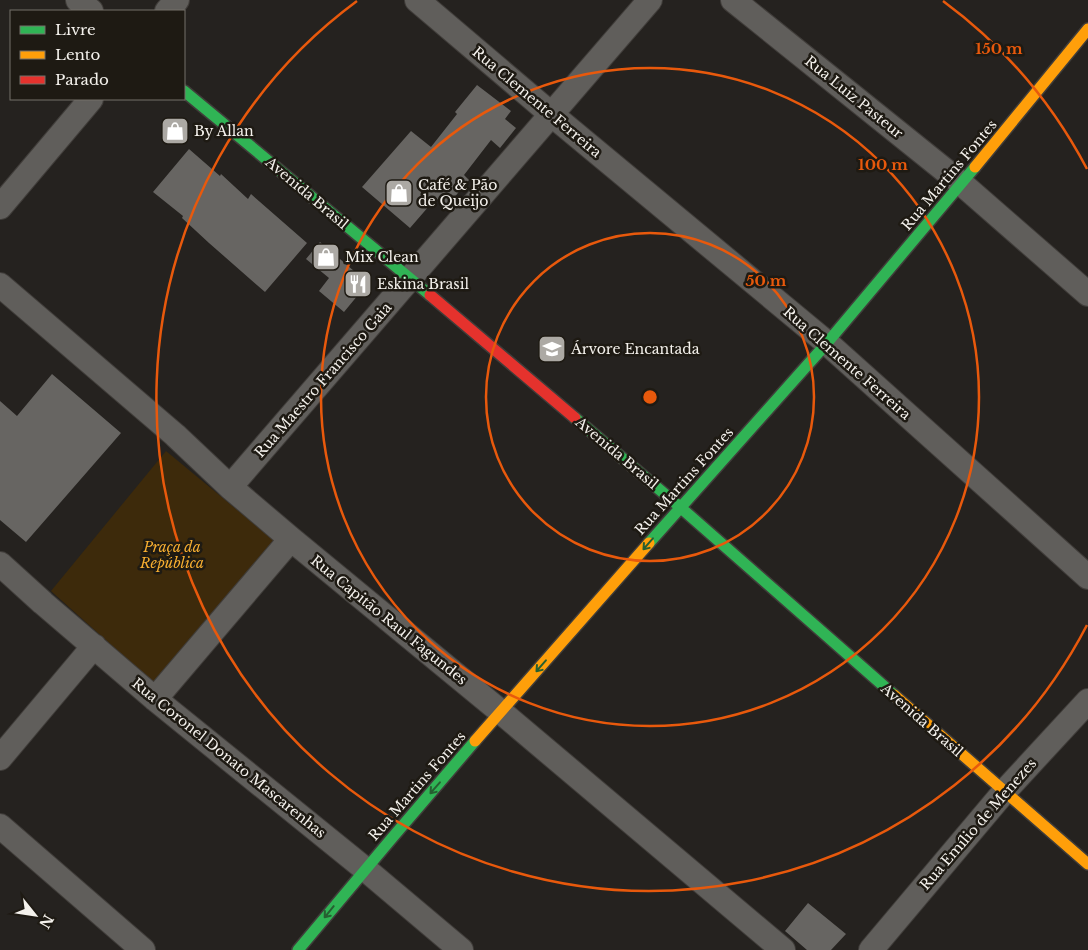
<svg xmlns="http://www.w3.org/2000/svg" width="1088" height="950" font-family="'Libre Baskerville',serif">
  <style>
    .green { fill: #3d2a0b }
    .building { fill: #676562 }
    .lines { fill: none; stroke-linecap: round; stroke-linejoin: round }
    .street-casing { stroke: #403d3a; stroke-width: 26 }
    .fast-casing { stroke: #403d3a; stroke-width: 14 }
    .slow-casing { stroke: #403d3a; stroke-width: 14 }
    .jam-casing { stroke: #403d3a; stroke-width: 14 }
    .street { stroke: #605e5b; stroke-width: 24 }
    .fast { stroke: #30b455; stroke-width: 11 }
    .slow { stroke: #ff9f0a; stroke-width: 11 }
    .jam { stroke: #e5322d; stroke-width: 11 }
    .oneway { stroke: #265f31 }
    .ring { fill: none; stroke: #e8590c; stroke-width: 2.5 }
    .labels { text-anchor: middle; stroke-width: 5; stroke-linejoin: round; paint-order: stroke }
    .street-label { font-size: 14px; fill: #f4f1ec; stroke: #1e1a13 }
    .poi-label { font-size: 14px; fill: #f4f1ec; stroke: #1e1a13; text-anchor: start }
    .park-label { font-size: 14px; font-style: italic; fill: #f7ae30; stroke: #1e1a13 }
    .centre { fill: #e8590c; stroke: #1e1a13; stroke-width: 2.5 }
    .ring-label { font-size: 15px; text-anchor: middle; font-weight: bold; fill: #e8590c; stroke: #1e1a13; stroke-width: 5; stroke-linejoin: round; paint-order: stroke }
  </style>
  <rect width="100%" height="100%" fill="#25221f"/>
  <path class="green" d="M166 451 276 542 155 684 51 591Z"/>
  <path class="building" d="M477 85 511 111 505 119 516 128 500 148 491 140 464 175 469 180 446 207 436 198 410 228 362 187 411 131 431 147 457 114 455 112Z
    M189 149 220 176 221 174 248 199 251 194 307 243 265 292 209 243 182 218 183 216 153 192Z
    M320 242 368 283 344 312 319 291 329 278 306 259Z
    M52 374 121 433 26 542 0 520V401L17 416Z
    M808 903 846 934 831 950H807L785 931Z"/>
  <g class="lines">
    <defs>
      <path id="street" d="M78 0 91 11
        M417 0 551 114 827 343 1088 577
        M733 0 962 184 1088 294
        M167 11 177 0
        M0 207 91 99
        M0 285 175 435 230 487 291 539 501 712 783 950
        M230 487 650 0
        M0 564 43 603 155 699 365 869 461 950
        M155 699 291 539
        M0 758 94 646
        M0 826 143 950
        M871 950 1004 792 1088 701"/>
      <path id="fast" d="M184 91 430 295
        M575 418 680 507 894 695
        M649 543 827 343 975 167
        M298 950 392 838 475 741"/>
      <path id="slow" d="M975 167 1088 29
        M894 695 1088 864
        M475 741 649 543"/>
      <path id="jam" d="M430 295 575 418"/>
    </defs>
    <use href="#street" class="street-casing"/>
    <use href="#fast" class="fast-casing"/>
    <use href="#slow" class="slow-casing"/>
    <use href="#jam" class="jam-casing"/>
    <use href="#street" class="street"/>
    <use href="#fast" class="fast"/>
    <use href="#slow" class="slow"/>
    <use href="#jam" class="jam"/>
  </g>
  <defs><path id="oneway-shaft" d="M-6 0H5M1.5-3L5.5 0L1.5 3" fill="none" stroke-width="1.6" stroke-linecap="round" stroke-linejoin="round" transform="scale(1.25)"/></defs>
  <g class="oneway">
    <use href="#oneway-shaft" transform="translate(648 544) rotate(131)"/>
    <use href="#oneway-shaft" transform="translate(541 666) rotate(131)"/>
    <use href="#oneway-shaft" transform="translate(435 788) rotate(131)"/>
    <use href="#oneway-shaft" transform="translate(329 912) rotate(129)"/>
  </g>
  <g class="ring">
    <circle cx="650" cy="397" r="164"/>
    <circle cx="650" cy="397" r="329"/>
    <path d="M1087 625A493 493 0 1 1 357 1M943 1A493 493 0 0 1 1087 169"/>
  </g>
  <defs>
    <symbol id="shop-square" viewBox="-11 -11 22 22"><rect x="-9" y="-9" width="18" height="18" rx="4" fill="#aca9a4" stroke="#1e1a13"/><path d="M-5-2.5h2.3a2.7 3.5 0 0 1 5.4 0H5L5.5 6h-11ZM-1.5-2.5h3a1.5 2.3 0 0 0-3 0Z" fill="#fff"/></symbol>
    <symbol id="restaurant-square" viewBox="-11 -11 22 22"><rect x="-9" y="-9" width="18" height="18" rx="4" fill="#aca9a4" stroke="#1e1a13"/><path d="M-5-6h1v4h1v-4h1v4h1v-4h1v5L-1.5 .5V6h-2V.5L-5-1ZM5-6V6H3V1.5H1.5Q1.5-4 5-6Z" fill="#fff"/></symbol>
    <symbol id="school-square" viewBox="-11 -11 22 22"><rect x="-9" y="-9" width="18" height="18" rx="4" fill="#aca9a4" stroke="#1e1a13"/><path d="M0-5L7-2L0 1L-7-2ZM-4 1L0 2.5L4 1V4Q0 6-4 4Z" fill="#fff"/></symbol>
  </defs>
  <g fill-rule="evenodd">
    <use href="#shop-square" x="159" y="115" width="32" height="32"/>
    <use href="#shop-square" x="383" y="177" width="32" height="32"/>
    <use href="#shop-square" x="310" y="241" width="32" height="32"/>
    <use href="#restaurant-square" x="342" y="268" width="32" height="32"/>
    <use href="#school-square" x="536" y="333" width="32" height="32"/>
  </g>
  <g class="labels">
    <g class="street-label">
      <text transform="translate(854 97) rotate(39)" y="5">Rua Luiz Pasteur</text>
      <text transform="translate(537 102) rotate(40)" y="5">Rua Clemente Ferreira</text>
      <text transform="translate(949 175) rotate(-50)" y="5">Rua Martins Fontes</text>
      <text transform="translate(307 193) rotate(40)" y="5">Avenida Brasil</text>
      <text transform="translate(847 363) rotate(41)" y="5">Rua Clemente Ferreira</text>
      <text transform="translate(323 380) rotate(-49)" y="5">Rua Maestro Francisco Gaia</text>
      <text transform="translate(617 453) rotate(40)" y="5">Avenida Brasil</text>
      <text transform="translate(684 481) rotate(-48)" y="5">Rua Martins Fontes</text>
      <text transform="translate(389 620) rotate(39)" y="5">Rua Capitão Raul Fagundes</text>
      <text transform="translate(922 720) rotate(41)" y="5">Avenida Brasil</text>
      <text transform="translate(229 758) rotate(39)" y="5">Rua Coronel Donato Mascarenhas</text>
      <text transform="translate(417 786) rotate(-49)" y="5">Rua Martins Fontes</text>
      <text transform="translate(978 824) rotate(-49)" y="5">Rua Emílio de Menezes</text>
    </g>
    <g class="poi-label">
      <text x="194" y="136">By Allan</text>
      <text x="418" y="190">Café &amp; Pão<tspan x="418" dy="16">de Queijo</tspan></text>
      <text x="345" y="262">Mix Clean</text>
      <text x="377" y="289">Eskina Brasil</text>
      <text x="571" y="354">Árvore Encantada</text>
    </g>
    <g class="park-label">
      <text x="172" y="552">Praça da<tspan x="172" dy="16">República</tspan></text>
    </g>
  </g>
  <circle cx="650" cy="397" r="8" class="centre"/>
  <g class="ring-label">
    <text x="999" y="54">150 m</text>
    <text x="883" y="170">100 m</text>
    <text x="766" y="286">50 m</text>
  </g>
  <rect x="10" y="10" width="175" height="90" fill="#1e1a13" stroke="#74706a"/>
  <rect x="20" y="26" width="25" height="8" fill="#30b455" stroke="#74706a"/>
  <text x="55" y="35" font-size="15" fill="#f4f1ec">Livre</text>
  <rect x="20" y="51" width="25" height="8" fill="#ff9f0a" stroke="#74706a"/>
  <text x="55" y="60" font-size="15" fill="#f4f1ec">Lento</text>
  <rect x="20" y="76" width="25" height="8" fill="#e5322d" stroke="#74706a"/>
  <text x="55" y="85" font-size="15" fill="#f4f1ec">Parado</text>
  <g transform="translate(35 915) rotate(120)" stroke="#1e1a13" stroke-width="4" paint-order="stroke">
  <path d="M0-4L9 19L0 12L-9 19Z" fill="#f4f1ec"/>
  <text y="-8" font-size="14" font-weight="bold" text-anchor="middle" fill="#f4f1ec">N</text>
  </g>
</svg>
